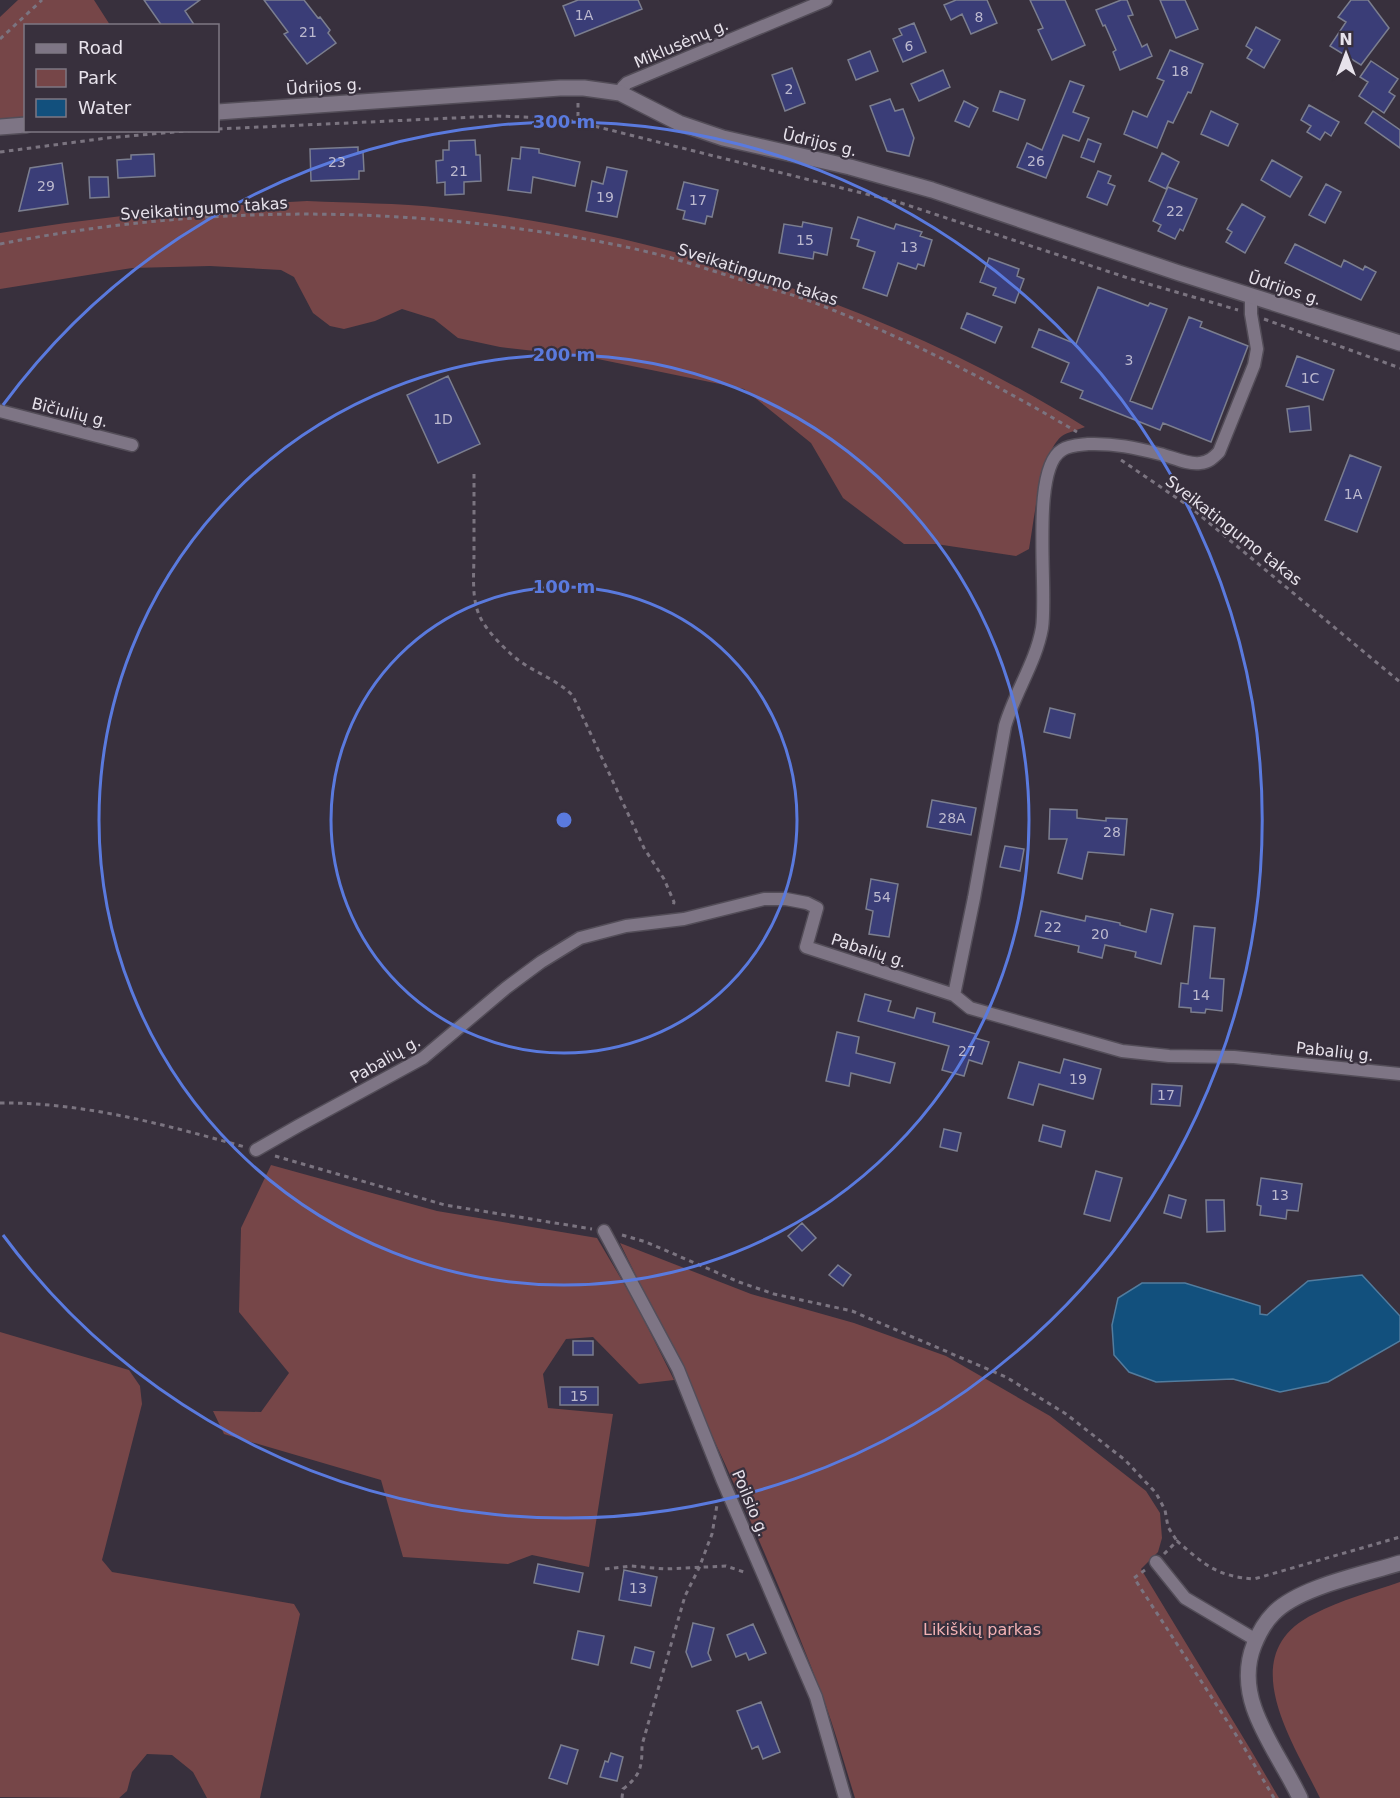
<svg xmlns="http://www.w3.org/2000/svg" width="1400" height="1798" font-family="'DejaVu Sans',sans-serif">
  <style>
    .green { fill: #764648 }
    .water { fill: #12507d; stroke: #527c9e; stroke-width: 1.5 }
    .building { fill: #3a3d77; stroke: #7b7e8f; stroke-width: 1.5 }
    .lines { fill: none; stroke-linecap: round; stroke-linejoin: round }
    .minor-casing { stroke: #534d58; stroke-width: 15 }
    .tertiary-casing { stroke: #534d58; stroke-width: 18 }
    .secondary-casing { stroke: #534d58; stroke-width: 18 }
    .path { stroke: #7b7480; stroke-width: 3; stroke-dasharray: 4.5 4.5; stroke-linecap: butt }
    .minor { stroke: #7e7585; stroke-width: 12 }
    .tertiary { stroke: #7e7585; stroke-width: 15 }
    .secondary { stroke: #7e7585; stroke-width: 15 }
    .ring { fill: none; stroke: #5a7ade; stroke-width: 3 }
    .labels { text-anchor: middle; stroke-width: 4.5; stroke-linejoin: round; paint-order: stroke }
    .number-label { font-size: 14px; fill: #bcb9ce }
    .street-label { font-size: 16px; fill: #e7e2eb; stroke: #38303d }
    .park-label { font-size: 16px; fill: #f2b1b3; stroke: #38303d }
    .centre { fill: #5a7ade; stroke: #38303d; stroke-width: 3 }
    .ring-label { font-size: 18px; text-anchor: middle; font-weight: bold; fill: #5a7ade; stroke: #38303d; stroke-width: 4.5; stroke-linejoin: round; paint-order: stroke }
  </style>
  <rect width="100%" height="100%" fill="#38303d"/>
  <path class="green" d="M18 0H94L110 25 26 26 25 117 0 119V17Z
    M307 201C352 203 398 203 443 208 664 233 896 309 1085 427 1078 430 1068 432 1062 436 1040 453 1034 522 1029 549L1016 556 936 544H904L843 498 811 443 744 389 588 357 500 347 458 338 434 319 402 309 375 321 344 329 330 326 313 313 294 277 281 270 210 266 132 268 0 289V233C102 216 204 206 307 201Z
    M271 1165 437 1211 597 1238 636 1304 674 1380 639 1384 593 1337 566 1339 543 1374 548 1408 613 1414 589 1567 532 1555 508 1564 403 1557 381 1480 224 1434 213 1411 261 1412 289 1373 239 1312 241 1228Z
    M620 1243 751 1294 854 1323 946 1356 1050 1416 1146 1491 1160 1513 1162 1538 1158 1552 1141 1569 1252 1752 1279 1798H855C845 1766 836 1734 825 1703 766 1546 694 1394 620 1243Z
    M0 1332 129 1370 140 1386 142 1404 102 1560 112 1572 294 1604 300 1614 260 1798H207L193 1772 172 1755 147 1754 132 1772 127 1791 119 1798 0 1797Z
    M1400 1582V1798H1320C1293 1742 1232 1654 1314 1614 1341 1600 1371 1592 1400 1582Z"/>
  <path class="water" d="M1362 1275 1400 1316V1341L1328 1382 1280 1392 1233 1379 1156 1382 1129 1372 1114 1355 1112 1325 1118 1298 1142 1283H1185L1260 1306V1314L1267 1315 1308 1281Z"/>
  <path class="building" d="M144 0H200L185 11 195 26H162Z
    M264 0H304L318 18 320 17 330 30 328 33 336 43 307 64 284 34 288 32Z
    M578 0H638L642 9 575 36 563 6Z
    M956 0H987L997 23 971 34 962 14 951 20 944 5Z
    M1030 0H1065L1085 45 1052 60 1038 30 1043 28Z
    M1121 0H1127L1133 15 1128 16 1142 47 1147 44 1152 56 1120 70 1113 52 1116 50 1105 25 1103 26 1096 10Z
    M1160 0H1185L1198 29 1176 38Z
    M1351 0H1368L1389 28 1361 65 1330 46 1346 22 1338 17Z
    M914 23 926 52 903 62 893 39 902 35 899 29Z
    M1256 27 1280 40 1264 68 1247 58 1252 50 1246 46Z
    M1170 50 1203 64 1191 93 1188 92 1173 123 1168 121 1157 148 1124 134 1133 111 1147 117 1164 81 1157 78Z
    M870 51 878 71 856 80 848 60Z
    M1371 61 1398 79 1389 92 1395 96 1384 113 1359 96 1368 82 1360 77Z
    M792 68 805 103 785 111 772 75Z
    M943 70 950 87 919 101 911 84Z
    M1070 81 1084 86 1073 112 1089 118 1079 141 1063 135 1046 178 1017 167 1027 143 1042 150Z
    M1000 91 1025 100 1018 120 993 111Z
    M890 99 895 111 903 109 914 138 909 156 887 151 870 106Z
    M964 101 978 108 969 127 955 121Z
    M1309 105 1339 122 1331 136 1325 132 1320 140 1307 132 1311 126 1301 120Z
    M1211 111 1238 124 1228 146 1201 134Z
    M1373 111 1400 130V148L1365 123Z
    M1088 139 1101 144 1094 162 1081 157Z
    M475 140 476 155H480L481 181 464 182V194L445 195V182L437 183 436 161 443 160V150H449V141Z
    M358 147V152H363L364 171H359V179L311 181 310 149Z
    M521 147 539 149V153L580 162 575 186 533 177 531 193 508 190 512 158 520 159Z
    M1162 153 1179 162 1166 189 1149 181Z
    M154 154 155 176 118 178 117 160 131 159V155Z
    M1272 160 1302 177 1290 197 1261 180Z
    M62 163 68 204 19 211 30 168Z
    M607 167 627 171 617 217 586 211 592 181 603 184Z
    M1098 171 1111 176 1108 183 1115 186 1107 205 1087 197Z
    M89 177H108L109 197 90 198Z
    M684 182 718 190 712 217 707 216 705 224 683 219 685 211 677 209Z
    M1326 184 1341 192 1325 223 1309 215Z
    M1168 187 1197 199 1183 231 1180 229 1175 239 1158 231 1161 225 1153 221Z
    M1242 204 1265 217 1245 253 1226 242 1232 232 1227 229Z
    M858 217 894 229 896 224 922 232 920 236 932 240 924 266 918 264 916 269 898 263 887 296 863 288 875 252 857 246 859 240 851 238Z
    M803 222 832 228 827 255 814 252 813 259 779 253 784 224 802 227Z
    M1295 244 1341 267 1344 260 1363 270 1365 266 1376 272 1361 300 1285 263Z
    M989 258 1019 269 1017 276 1024 279 1015 303 993 295 996 288 980 282Z
    M1098 287 1148 306 1150 303 1167 309 1130 401 1152 409 1189 317 1202 322 1200 327 1248 346 1211 442 1163 423 1160 430 1080 398 1083 391 1061 382 1069 363 1032 347 1039 329 1076 344Z
    M967 313 1002 327 995 343 961 328Z
    M1297 356 1334 370 1323 400 1286 386Z
    M448 376 480 444 438 463 407 395Z
    M1309 406 1311 430 1290 432 1287 409Z
    M1350 455 1381 467 1357 532 1325 520Z
    M1050 708 1075 714 1070 738 1044 732Z
    M932 800 976 808 971 835 927 827Z
    M1050 809 1077 810V818L1106 821V818L1127 819 1124 855 1088 852 1082 879 1058 873 1067 839H1049Z
    M1005 846 1024 849 1020 871 1000 867Z
    M871 879 898 884 889 937 869 934 873 911 866 909Z
    M1151 909 1173 914 1161 964 1135 957 1136 952 1105 945 1102 958 1078 952 1079 946 1035 936 1041 911 1085 921 1086 916 1120 923V925L1146 932Z
    M1194 926 1215 928 1210 978 1224 979 1222 1011 1206 1009 1205 1013 1191 1012V1008L1179 1007 1181 983 1188 984Z
    M865 994 891 1001 888 1011 914 1018 917 1008 935 1013 933 1022 976 1034 975 1038 989 1042 982 1064 969 1060 964 1076 942 1070 949 1046 858 1021Z
    M837 1032 859 1037 856 1053 895 1063 890 1083 851 1073 849 1086 826 1081Z
    M1064 1059 1101 1069 1093 1099 1039 1084 1033 1105 1008 1098 1019 1062 1060 1073Z
    M1152 1084 1182 1086 1180 1106 1151 1104Z
    M1043 1125 1065 1131 1061 1147 1039 1141Z
    M944 1129 961 1133 957 1151 940 1147Z
    M1096 1171 1122 1178 1110 1221 1084 1214Z
    M1261 1178 1302 1184 1298 1211 1287 1210 1286 1219 1260 1215 1261 1206 1257 1205Z
    M1169 1195 1186 1200 1181 1218 1164 1213Z
    M1206 1200H1224L1225 1231 1207 1232Z
    M802 1223 816 1238 802 1251 788 1236Z
    M838 1265 851 1275 843 1286 829 1275Z
    M573 1341H593V1355H573Z
    M560 1387H598V1405H560Z
    M538 1564 583 1573 579 1592 534 1583Z
    M624 1570 657 1577 651 1606 619 1600Z
    M693 1623 714 1628 708 1653 711 1660 692 1667 686 1652Z
    M753 1624 766 1653 749 1660 746 1653 736 1657 727 1635Z
    M578 1631 604 1636 598 1665 572 1659Z
    M635 1647 654 1652 650 1668 631 1663Z
    M761 1702 780 1752 763 1759 758 1746 752 1749 737 1711Z
    M561 1745 578 1750 567 1784 549 1778Z
    M611 1753 623 1757 617 1781 600 1777 605 1761 608 1762Z"/>
  <g class="lines">
    <defs>
      <path id="minor" d="M620 93 623 87 627 83 826 0
        M0 411 132 445
        M954 995 974 898 1005 726C1015 692 1036 662 1042 628 1048 591 1030 469 1062 450 1069 445 1080 445 1088 444 1114 443 1136 448 1160 454 1172 457 1189 465 1200 463 1209 462 1213 458 1219 452L1254 365 1257 349 1251 314V295
        M256 1150 298 1126 423 1058 506 988 541 962 580 938 626 926 684 919 764 899H786L807 903 817 908 806 947 954 995 970 1008 1122 1051 1169 1056 1234 1057 1400 1074
        M604 1231 678 1369 722 1479 816 1697 845 1798
        M1156 1562 1185 1598 1256 1640"/>
      <path id="tertiary" d="M1300 1798C1286 1768 1265 1740 1254 1708 1247 1688 1246 1665 1254 1645 1258 1635 1265 1622 1273 1614 1298 1587 1365 1574 1400 1563"/>
      <path id="secondary" d="M218 112 560 88H584L620 93 679 123 723 138 850 167 932 190 1179 273 1400 343
        M0 127 26 125"/>
    </defs>
    <use href="#minor" class="minor-casing"/>
    <use href="#tertiary" class="tertiary-casing"/>
    <use href="#secondary" class="secondary-casing"/>
    <path class="path" d="M0 39 42 0
      M578 103V122
      M218 129 497 116 551 118 578 122 898 202 1128 278 1238 310
      M0 152 107 138 197 130
      M0 244C171 210 348 205 521 229 572 236 625 245 675 259 699 266 722 274 745 281 768 288 792 294 815 303 906 338 993 382 1077 432
      M1264 319 1400 368
      M1121 460 1190 507 1400 682
      M474 474C474 500 474 526 474 553 474 573 471 598 480 617 487 631 501 645 512 655 531 672 556 678 573 696L644 848 664 879 674 902 673 907
      M0 1103C83 1102 166 1125 245 1147
      M275 1156 445 1205 592 1229
      M622 1235 646 1242 739 1282 774 1294 852 1311 1006 1377 1066 1414 1125 1460 1156 1493 1165 1510 1168 1527 1177 1541
      M1164 1554 1177 1541C1205 1565 1216 1576 1254 1579L1400 1537
      M605 1569 631 1566 665 1569 726 1566 747 1573
      M1145 1570 1134 1578 1242 1744 1274 1798
      M622 1798 623 1789C641 1775 642 1767 642 1745L685 1596 699 1568 712 1534 717 1505"/>
    <use href="#minor" class="minor"/>
    <use href="#tertiary" class="tertiary"/>
    <use href="#secondary" class="secondary"/>
  </g>
  <g class="ring">
    <circle cx="564" cy="820" r="233"/>
    <circle cx="564" cy="820" r="465"/>
    <path d="M3 405A698 698 0 1 1 3 1235"/>
  </g>
  <g class="labels">
    <g class="number-label">
      <text x="584" y="20">1A</text>
      <text x="979" y="22">8</text>
      <text x="308" y="37">21</text>
      <text x="909" y="51">6</text>
      <text x="1180" y="76">18</text>
      <text x="789" y="94">2</text>
      <text x="1036" y="166">26</text>
      <text x="337" y="167">23</text>
      <text x="459" y="176">21</text>
      <text x="46" y="191">29</text>
      <text x="605" y="202">19</text>
      <text x="698" y="205">17</text>
      <text x="1175" y="216">22</text>
      <text x="805" y="245">15</text>
      <text x="909" y="252">13</text>
      <text x="1129" y="365">3</text>
      <text x="1310" y="383">1C</text>
      <text x="443" y="424">1D</text>
      <text x="1353" y="499">1A</text>
      <text x="952" y="823">28A</text>
      <text x="1112" y="837">28</text>
      <text x="882" y="902">54</text>
      <text x="1053" y="932">22</text>
      <text x="1100" y="939">20</text>
      <text x="1201" y="1000">14</text>
      <text x="967" y="1056">27</text>
      <text x="1078" y="1084">19</text>
      <text x="1166" y="1100">17</text>
      <text x="1280" y="1200">13</text>
      <text x="579" y="1401">15</text>
      <text x="638" y="1593">13</text>
    </g>
    <g class="street-label">
      <text transform="translate(681 43) rotate(-23)" y="6">Miklusėnų g.</text>
      <text transform="translate(324 86) rotate(-4)" y="6">Ūdrijos g.</text>
      <text transform="translate(820 142) rotate(13)" y="6">Ūdrijos g.</text>
      <text transform="translate(204 208) rotate(-4)" y="6">Sveikatingumo takas</text>
      <text transform="translate(758 274) rotate(18)" y="6">Sveikatingumo takas</text>
      <text transform="translate(1285 288) rotate(18)" y="6">Ūdrijos g.</text>
      <text transform="translate(70 412) rotate(14)" y="6">Bičiulių g.</text>
      <text transform="translate(1234 530) rotate(38)" y="6">Sveikatingumo takas</text>
      <text transform="translate(869 950) rotate(18)" y="6">Pabalių g.</text>
      <text transform="translate(1335 1051) rotate(6)" y="6">Pabalių g.</text>
      <text transform="translate(385 1059) rotate(-30)" y="6">Pabalių g.</text>
      <text transform="translate(751 1503) rotate(67)" y="6">Poilsio g.</text>
    </g>
    <g class="park-label">
      <text x="982" y="1635">Likiškių parkas</text>
    </g>
  </g>
  <circle cx="564" cy="820" r="9" class="centre"/>
  <g class="ring-label">
    <text x="564" y="128">300 m</text>
    <text x="564" y="361">200 m</text>
    <text x="564" y="593">100 m</text>
  </g>
  <rect x="24" y="24" width="195" height="108" fill="#38303d" stroke="#7e7783" stroke-width="1.5"/>
  <rect x="36" y="44" width="30" height="9" fill="#7e7585" stroke="#7e7783" stroke-width="1.5"/>
  <text x="78" y="54" font-size="18" fill="#e7e2eb">Road</text>
  <rect x="36" y="69" width="30" height="18" fill="#764648" stroke="#7e7783" stroke-width="1.5"/>
  <text x="78" y="84" font-size="18" fill="#e7e2eb">Park</text>
  <rect x="36" y="99" width="30" height="18" fill="#12507d" stroke="#7e7783" stroke-width="1.5"/>
  <text x="78" y="114" font-size="18" fill="#e7e2eb">Water</text>
  <g transform="translate(1346 54)" stroke="#38303d" stroke-width="4.5" paint-order="stroke">
  <path d="M0-4.5L10 22L0 15L-10 22Z" fill="#e7e2eb"/>
  <text y="-9" font-size="16" font-weight="bold" text-anchor="middle" fill="#e7e2eb">N</text>
  </g>
</svg>
